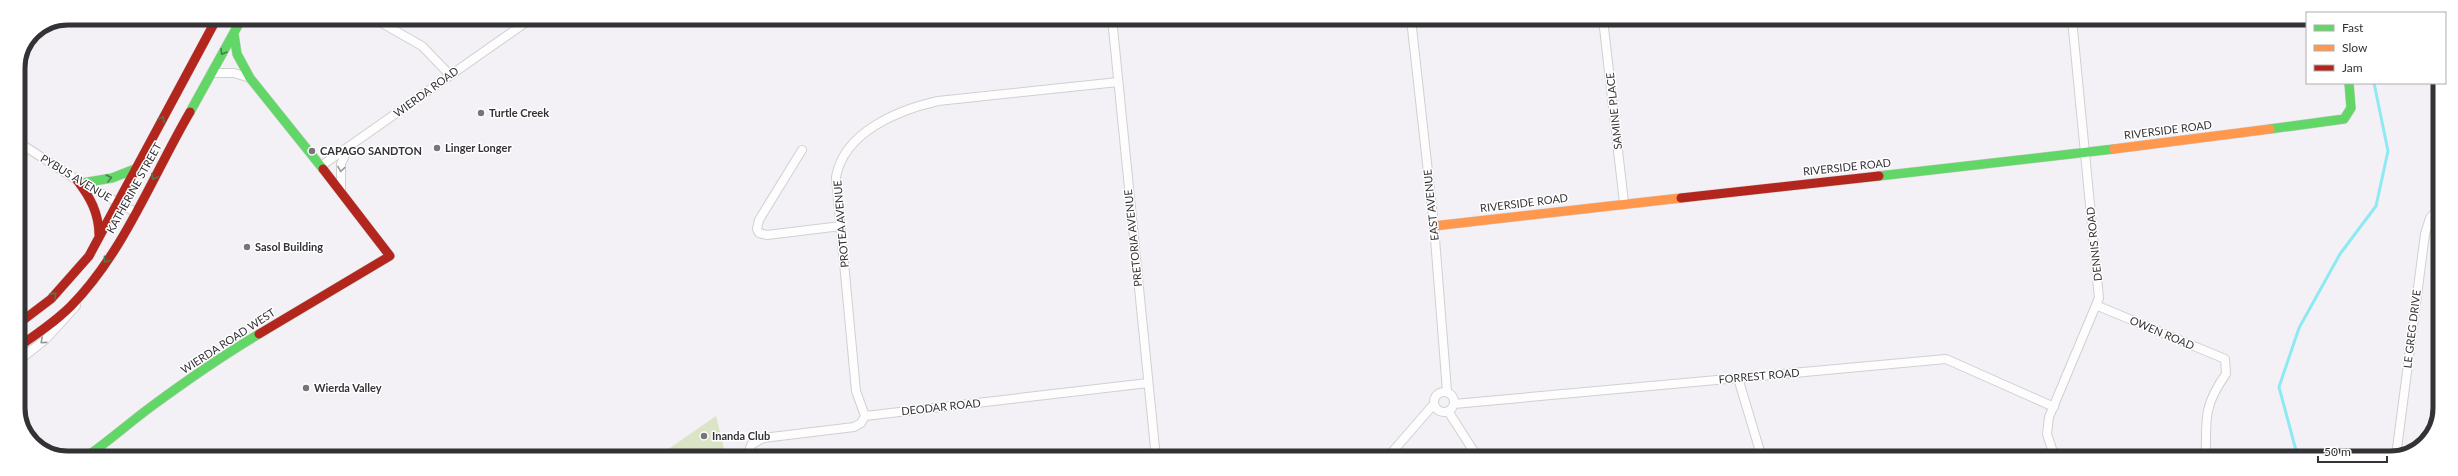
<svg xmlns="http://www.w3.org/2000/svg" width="2458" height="476" font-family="Lato,sans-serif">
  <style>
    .green { fill: #dbe4c5 }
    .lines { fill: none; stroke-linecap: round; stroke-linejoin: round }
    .stream { stroke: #8de9f2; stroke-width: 3 }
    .street-casing { stroke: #d1cfd2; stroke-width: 10 }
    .fast-casing { stroke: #d1cfd2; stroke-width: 10 }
    .slow-casing { stroke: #d1cfd2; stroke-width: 10 }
    .jam-casing { stroke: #d1cfd2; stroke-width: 10 }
    .street { stroke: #fdfdfe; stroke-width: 8 }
    .fast { stroke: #63d668; stroke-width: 9 }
    .slow { stroke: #ff974d; stroke-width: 9 }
    .jam { stroke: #b3261e; stroke-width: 9 }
    .oneway { stroke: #497c4c }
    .oneway2 { stroke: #98989a }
    .poi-dot { fill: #777579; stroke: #fff; stroke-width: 1.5 }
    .labels { text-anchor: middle; stroke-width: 3; stroke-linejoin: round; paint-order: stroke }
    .street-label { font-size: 11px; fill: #343235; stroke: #fff }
    .poi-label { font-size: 11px; font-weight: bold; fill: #343235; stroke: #fff; text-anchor: start }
    .rim { fill: none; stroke: #343235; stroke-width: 5 }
  </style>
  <rect width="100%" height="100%" fill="#f4f1f6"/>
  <path class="green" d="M716 416 726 457H657Z"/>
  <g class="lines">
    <path class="stream" d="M2298 458 2279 387 2299 328 2340 254 2376 206 2388 151 2374 83"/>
    <defs>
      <path id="street" d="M373 18 422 46 449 74
        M1112 18 1156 458
        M1411 19 1434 226 1447 391
        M1603 19 1624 203
        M211 73H234L250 78
        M18 142 77 180 135 212
        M802 150 759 220 757 229 759 233 767 235 841 226
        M321 166 532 18
        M341 191V164L348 148
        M2098 306 2225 359 2226 374C2203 406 2206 420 2206 458
        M18 361 46 339 76 306
        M1738 378 1762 458
        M1434 402a10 10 0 1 1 20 0a10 10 0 1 1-20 0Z
        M1454 404 1946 359 2054 407
        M1448 411 1478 458
        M865 416 856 391 836 177C844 132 898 110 938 101L1118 82
        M865 416 1148 383
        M748 455 751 445 763 438 854 427 861 423 865 416
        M2396 456 2425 234 2430 218 2440 207
        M1387 458 1434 404
        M2055 458 2047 434 2049 417 2099 298 2072 19"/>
      <path id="fast" d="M234 34 237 54 250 78 323 169
        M190 112 242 18
        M2270 129 2344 119 2351 108 2349 83
        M1879 176 2114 149
        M82 183 112 178 135 169
        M86 457C109 441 129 423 152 406 186 381 222 356 259 334"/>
      <path id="slow" d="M2114 149 2270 129
        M1434 226 1681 198"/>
      <path id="jam" d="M77 180C90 197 99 213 99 235
        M1681 198 1879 176
        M18 324 51 299 89 256 217 18
        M259 334 390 256 323 169
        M18 347C37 334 55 322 71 306 124 252 152 177 190 112"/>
    </defs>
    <use href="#street" class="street-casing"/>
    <use href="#fast" class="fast-casing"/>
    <use href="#slow" class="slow-casing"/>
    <use href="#jam" class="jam-casing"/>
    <use href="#street" class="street"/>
    <use href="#fast" class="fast"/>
    <use href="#slow" class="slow"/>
    <use href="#jam" class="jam"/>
  </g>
  <defs><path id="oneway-chevron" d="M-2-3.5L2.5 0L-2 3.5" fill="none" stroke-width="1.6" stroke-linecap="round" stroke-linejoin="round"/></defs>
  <g class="oneway">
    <use href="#oneway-chevron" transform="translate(223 52) rotate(121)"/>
    <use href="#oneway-chevron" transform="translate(162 119) rotate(-62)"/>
    <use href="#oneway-chevron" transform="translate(154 177) rotate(119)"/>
    <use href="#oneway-chevron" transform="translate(109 178) rotate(-14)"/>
    <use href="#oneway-chevron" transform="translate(106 260) rotate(128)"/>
    <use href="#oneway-chevron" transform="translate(54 295) rotate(-44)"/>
  </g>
  <g class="oneway2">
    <use href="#oneway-chevron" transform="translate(341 169) rotate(99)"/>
    <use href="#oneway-chevron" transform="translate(43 341) rotate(139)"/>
  </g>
  <g class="poi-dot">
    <circle cx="481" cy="113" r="4"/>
    <circle cx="437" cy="148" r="4"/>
    <circle cx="312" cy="151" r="4"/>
    <circle cx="247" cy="247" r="4"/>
    <circle cx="306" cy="388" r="4"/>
    <circle cx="704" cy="436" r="4"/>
  </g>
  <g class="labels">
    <g class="street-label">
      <text transform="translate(426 92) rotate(-36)" y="4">WIERDA ROAD</text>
      <text transform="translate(1614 111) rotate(-96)" y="4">SAMINE PLACE</text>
      <text transform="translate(2168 130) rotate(-7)" y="4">RIVERSIDE ROAD</text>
      <text transform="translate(1847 167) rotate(-6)" y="4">RIVERSIDE ROAD</text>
      <text transform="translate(76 178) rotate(31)" y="4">PYBUS AVENUE</text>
      <text transform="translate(134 188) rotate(-61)" y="4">KATHERINE STREET</text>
      <text transform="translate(1524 203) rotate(-7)" y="4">RIVERSIDE ROAD</text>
      <text transform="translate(1431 205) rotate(-96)" y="4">EAST AVENUE</text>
      <text transform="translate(841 224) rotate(-95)" y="4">PROTEA AVENUE</text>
      <text transform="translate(1133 238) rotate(-96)" y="4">PRETORIA AVENUE</text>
      <text transform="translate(2094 244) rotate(-96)" y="4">DENNIS ROAD</text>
      <text transform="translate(2412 329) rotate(-83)" y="4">LE GREG DRIVE</text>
      <text transform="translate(2162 333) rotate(23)" y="4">OWEN ROAD</text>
      <text transform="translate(228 341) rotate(-33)" y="4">WIERDA ROAD WEST</text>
      <text transform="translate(1759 376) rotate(-5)" y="4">FORREST ROAD</text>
      <text transform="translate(941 407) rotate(-6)" y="4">DEODAR ROAD</text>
    </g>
    <g class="poi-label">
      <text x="489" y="117">Turtle Creek</text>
      <text x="445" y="152">Linger Longer</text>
      <text x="320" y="155">CAPAGO SANDTON</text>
      <text x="255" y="251">Sasol Building</text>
      <text x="314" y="392">Wierda Valley</text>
      <text x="712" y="440">Inanda Club</text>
    </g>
  </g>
  <path d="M0 0H2458V476H0ZM68 25H2390A43 43 0 0 1 2433 68V408A43 43 0 0 1 2390 451H68A43 43 0 0 1 25 408V68A43 43 0 0 1 68 25Z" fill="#fff" fill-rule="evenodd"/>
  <path class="rim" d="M68 25H2390A43 43 0 0 1 2433 68V408A43 43 0 0 1 2390 451H68A43 43 0 0 1 25 408V68A43 43 0 0 1 68 25Z"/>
  <rect x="2306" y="12" width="140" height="72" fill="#ffffff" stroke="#aeadae"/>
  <rect x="2314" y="25" width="20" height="6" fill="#63d668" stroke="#aeadae"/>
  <text x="2342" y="32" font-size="12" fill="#343235">Fast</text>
  <rect x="2314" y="45" width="20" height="6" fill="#ff974d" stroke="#aeadae"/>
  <text x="2342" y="52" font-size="12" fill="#343235">Slow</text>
  <rect x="2314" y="65" width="20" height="6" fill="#b3261e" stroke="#aeadae"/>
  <text x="2342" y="72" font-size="12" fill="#343235">Jam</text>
  <path d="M2318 456v6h69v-6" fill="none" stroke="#343235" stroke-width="2"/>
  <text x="2324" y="456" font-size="12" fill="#343235" stroke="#ffffff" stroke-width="3" paint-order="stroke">50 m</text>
</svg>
